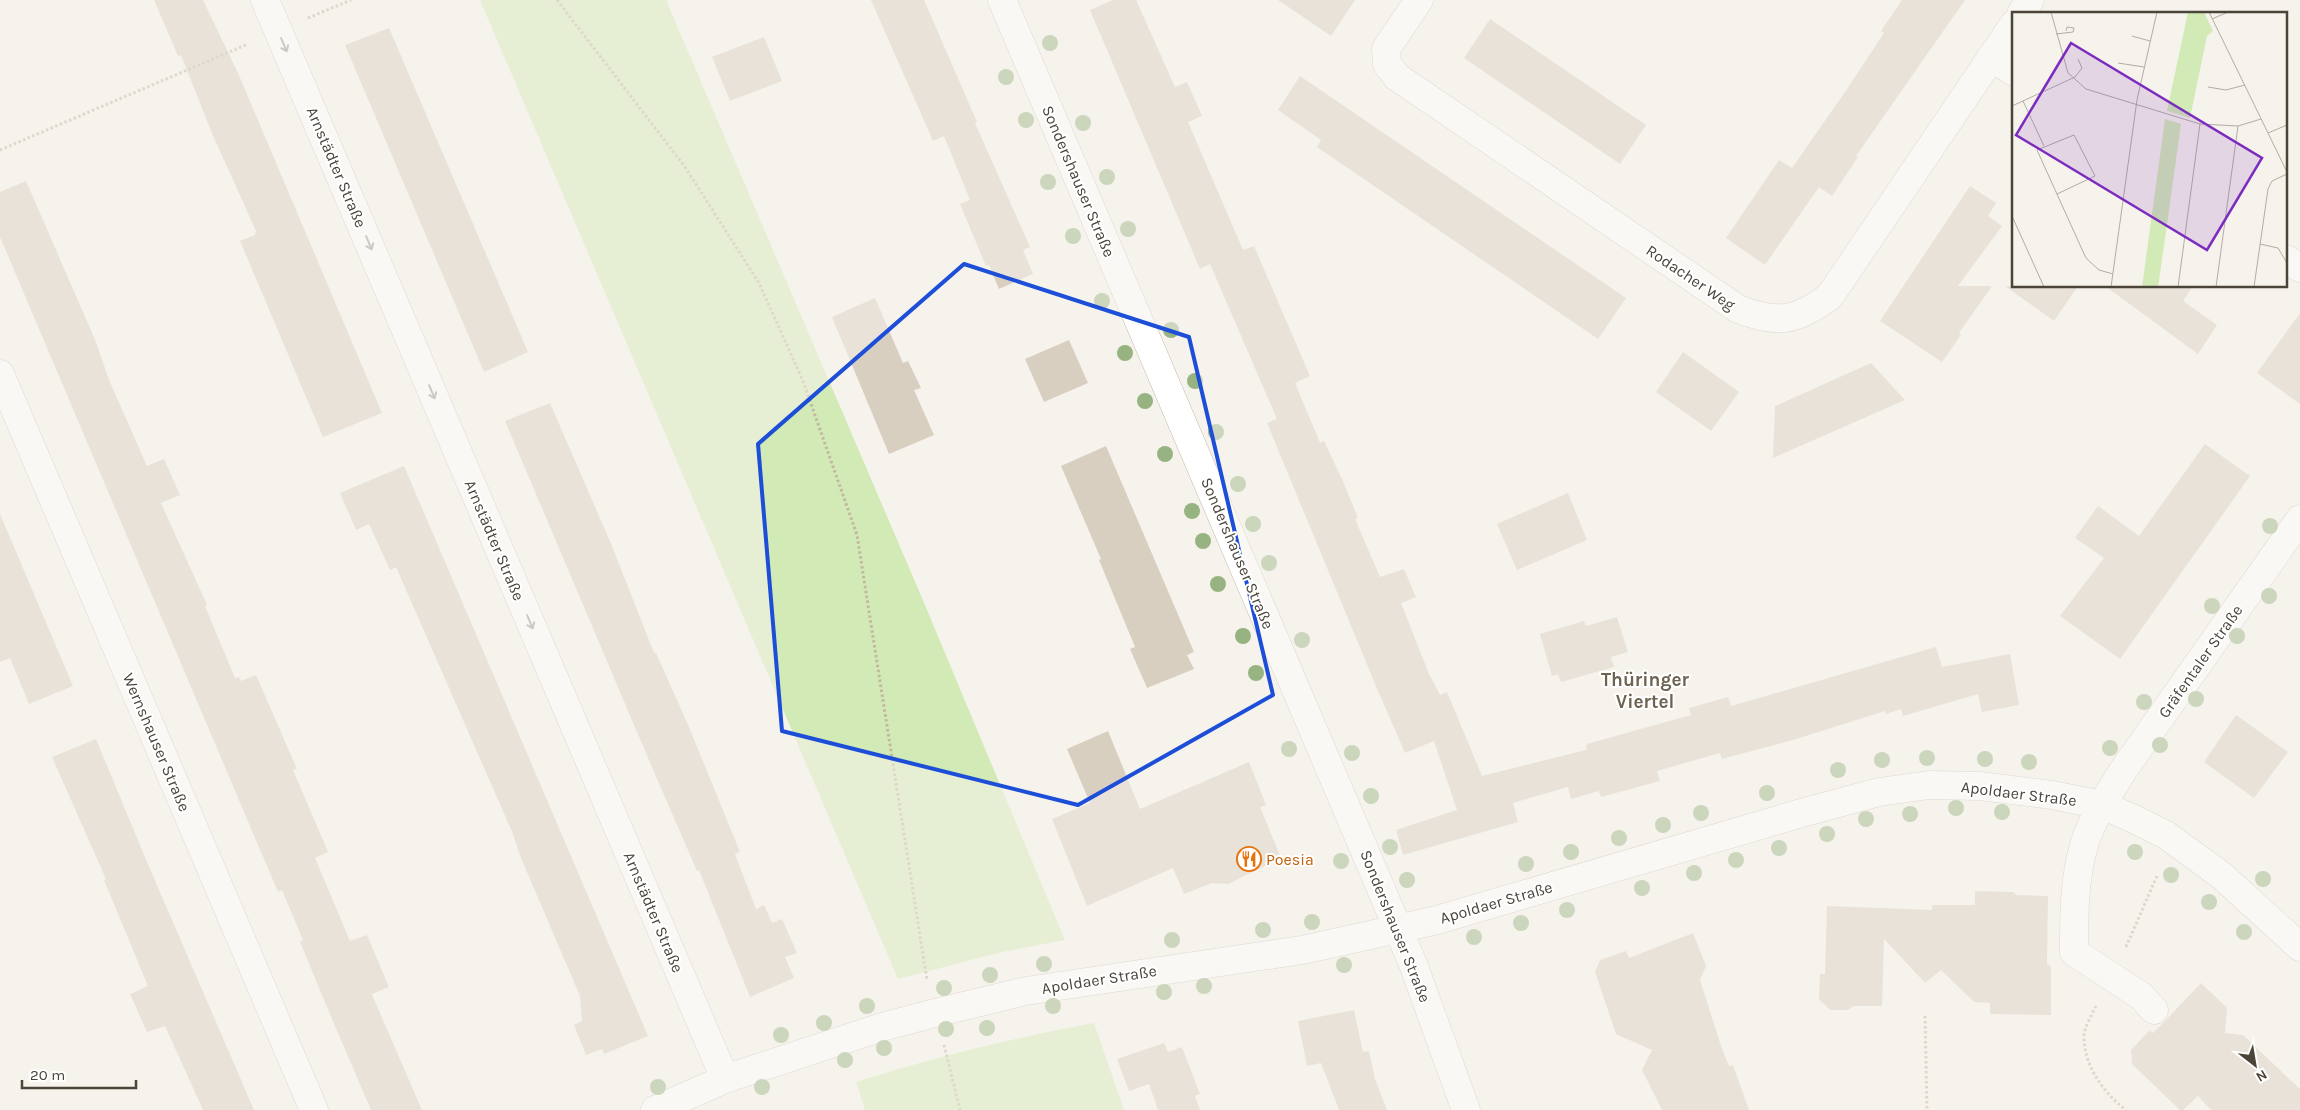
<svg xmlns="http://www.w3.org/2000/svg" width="2300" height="1110" font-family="Karla,sans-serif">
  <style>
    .green { fill: #d2eab5 }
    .building { fill: #d8cfc1 }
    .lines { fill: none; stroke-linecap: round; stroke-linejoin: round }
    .minor-casing { stroke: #c2bbae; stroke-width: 29 }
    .path { stroke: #c4b79f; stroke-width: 3; stroke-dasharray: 2.5 2.5; stroke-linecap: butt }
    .minor { stroke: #fff; stroke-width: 28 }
    .tree { fill: #97b381 }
    .oneway { stroke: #9c9892 }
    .marked { fill: none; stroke: #1d4ed8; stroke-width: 4; stroke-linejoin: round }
    .labels { text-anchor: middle; stroke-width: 4; stroke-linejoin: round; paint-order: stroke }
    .street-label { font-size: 16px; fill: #4b4439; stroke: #fff }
    .food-label { font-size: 16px; fill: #c56008; stroke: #fff; text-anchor: start }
    .quarter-label { font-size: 19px; font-weight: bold; fill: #6e6250; stroke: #fff }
    .inset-road { fill: none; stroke: #b2ada4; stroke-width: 1 }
    .view { fill: #7b2cbf; fill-opacity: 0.15; stroke: #7b2cbf; stroke-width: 2.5 }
    .inset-edge { fill: none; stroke: #4b4439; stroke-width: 2.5 }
  </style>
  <rect width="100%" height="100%" fill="#f6f3ec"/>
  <path class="green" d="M480 0H666L922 598 1065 940 1002 952 898 979Z
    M1094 1023 1124 1110H865L856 1082C934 1057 1013 1038 1094 1023Z"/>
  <path class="building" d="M154 0H203L238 73 382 413 323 437 240 241 255 235 256 231 211 131 181 55 178 56Z
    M871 0H924L977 122 975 123 1030 247 1023 250 1033 274 999 289 989 265 986 266 960 204 970 200 944 136 933 141Z
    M1113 0H1136L1175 87 1187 82 1202 116 1188 122 1243 250 1254 246 1310 376 1295 383 1320 443 1324 441 1342 479 1358 518 1355 519 1380 577 1404 569 1416 597 1401 603 1429 674 1440 695 1447 692 1482 776 1586 750 1587 744 1691 715 1689 708 1728 697 1731 706 1936 647 1942 667 2010 654 2019 705 1982 712 1978 694 1903 716 1901 709 1886 714 1885 711 1793 740 1722 759 1720 753 1657 771 1660 781 1601 797 1599 791 1571 799 1568 787 1513 803 1518 822 1403 855 1396 830 1457 810 1434 741 1405 753 1378 691 1267 423 1277 419 1210 264 1200 269 1090 10Z
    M1278 0H1355L1331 36Z
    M1902 0H1965L1856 156 1858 157 1832 196 1819 187 1765 265 1726 238 1779 160 1792 168 1845 92 1884 33 1881 31Z
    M1490 19 1646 125 1620 164 1464 58Z
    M389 28 528 352 484 372 345 45Z
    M764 37 782 81 730 101 712 57Z
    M1300 76 1626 298 1598 339 1317 147 1321 140 1278 110Z
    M26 181 96 342 109 380 147 466 164 459 180 495 161 503 207 605 205 606 235 678 239 677 241 681 256 675 297 769 293 770 328 852 315 858 350 941 367 935 389 987 372 994 373 997 422 1110H371L332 1019 300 942 303 940 282 890 278 892 0 237V192Z
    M1970 186 1996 203 1988 216 2002 226 1958 286H1992L1959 333 1961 335 1942 362 1880 321Z
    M2005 286H2078L2054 321Z
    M2105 286H2193L2183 301 2217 325 2198 354Z
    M875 298 903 363 908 361 921 388 914 390 934 435 889 454 832 317Z
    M2300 313V404L2257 373Z
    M1069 340 1088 383 1044 402 1025 359Z
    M1683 352 1739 392 1711 431 1656 392Z
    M1871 363 1905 400 1773 458 1775 406Z
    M550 403 612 546 654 653H656L689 727 740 852 735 854 756 909 764 905 772 923 782 919 797 953 785 957 794 978 750 997 699 870 697 871 654 772 505 421Z
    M2205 444 2250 476 2120 659 2060 616 2104 558 2075 538 2098 506 2139 536Z
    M1106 446 1194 652 1187 655 1194 669 1147 688 1130 649 1135 647 1099 560 1101 559 1061 466Z
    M404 466 648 1036 604 1054 602 1049 586 1055 574 1025 582 1021 580 996 521 858 513 834 396 567 390 570 369 524 356 530 340 493Z
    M1568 493 1587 540 1517 570 1497 524Z
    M0 514 73 686 29 704 10 658 0 662Z
    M1617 617 1628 652 1611 657 1614 667 1561 682 1558 674 1552 676 1540 634 1584 621 1586 626Z
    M2236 715 2288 752 2254 798 2204 762Z
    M1108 731 1140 809 1249 762 1266 805 1260 807 1281 858 1228 884 1212 883 1184 894 1173 868 1087 906 1052 819 1090 803 1067 749Z
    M96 739 147 862 254 1110H203L165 1026 147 1032 130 994 148 986 104 880 106 879 52 757Z
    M1975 891 2013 892 2017 895 2048 896 2047 963 2051 967V1015L1990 1014V1003L1974 1002 1941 970 1925 983 1884 939 1882 1006H1854L1848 1010H1830L1819 999 1820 974H1825L1827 906 1932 910V905H1975Z
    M1693 933 1706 966 1700 980 1722 1049 1729 1066 1733 1065 1749 1110H1662L1642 1070 1652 1050 1616 1034 1595 972 1600 960 1626 951 1629 958Z
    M2201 983 2227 1008 2225 1033 2243 1035 2300 1089V1110H2211L2198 1096 2183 1110H2180L2132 1064 2131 1050 2150 1030 2153 1033 2165 1021Z
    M1354 1010 1363 1052 1369 1051 1375 1079 1387 1110H1339L1321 1063 1307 1066 1298 1021Z
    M1164 1043 1168 1052 1182 1047 1200 1094 1195 1096 1200 1110H1158L1149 1084 1129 1091 1117 1059Z"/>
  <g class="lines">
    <defs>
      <path id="minor" d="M265 0 725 1079
        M1002 0 1413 964 1466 1110
        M1419 0 1386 49 1387 64 1397 77 1738 309C1777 324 1796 322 1830 296L2014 24
        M2021 14 2030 0
        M1991 57 2014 72
        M2286 259 2300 268
        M0 374 314 1110
        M2154 1010 2141 996 2074 952C2074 916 2074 880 2084 845 2092 819 2108 795 2122 772L2300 519
        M655 1110 725 1079 882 1027 935 1013 1026 991 1302 950 1366 936 1437 920 1805 812 1879 792 1929 785 1980 786 2052 795 2102 805 2134 819 2166 835 2221 875 2300 947"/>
    </defs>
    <use href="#minor" class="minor-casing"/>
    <path class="path" d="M557 0 685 167 759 283 803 381 857 535 927 980
      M308 18 351 0
      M0 150 248 44
      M2126 947 2157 876
      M2096 1006C2092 1015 2083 1029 2084 1038 2085 1068 2104 1093 2126 1110
      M1925 1016 1927 1110
      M944 1045 960 1110"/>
    <use href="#minor" class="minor"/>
  </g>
  <g class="tree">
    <circle cx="1050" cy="43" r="8"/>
    <circle cx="1006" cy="77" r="8"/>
    <circle cx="1026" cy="120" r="8"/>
    <circle cx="1083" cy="123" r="8"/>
    <circle cx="1107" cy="177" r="8"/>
    <circle cx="1048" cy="182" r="8"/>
    <circle cx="1128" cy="229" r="8"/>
    <circle cx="1073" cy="236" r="8"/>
    <circle cx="1102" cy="301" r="8"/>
    <circle cx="1171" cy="330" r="8"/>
    <circle cx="1125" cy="353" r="8"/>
    <circle cx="1195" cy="381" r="8"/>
    <circle cx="1145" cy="401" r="8"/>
    <circle cx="1216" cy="432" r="8"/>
    <circle cx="1165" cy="454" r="8"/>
    <circle cx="1238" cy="484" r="8"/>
    <circle cx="1192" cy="511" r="8"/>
    <circle cx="1253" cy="524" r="8"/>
    <circle cx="2270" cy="526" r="8"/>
    <circle cx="1203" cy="541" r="8"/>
    <circle cx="1269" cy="563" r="8"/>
    <circle cx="1218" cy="584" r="8"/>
    <circle cx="2269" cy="596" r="8"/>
    <circle cx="2212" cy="606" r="8"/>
    <circle cx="1243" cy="636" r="8"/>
    <circle cx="2237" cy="636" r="8"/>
    <circle cx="1302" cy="640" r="8"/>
    <circle cx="1256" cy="673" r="8"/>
    <circle cx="2196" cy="699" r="8"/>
    <circle cx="2144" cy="702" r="8"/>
    <circle cx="2160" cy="745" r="8"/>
    <circle cx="2110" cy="748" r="8"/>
    <circle cx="1289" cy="749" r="8"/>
    <circle cx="1352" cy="753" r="8"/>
    <circle cx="1927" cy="758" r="8"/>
    <circle cx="1985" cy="759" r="8"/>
    <circle cx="1882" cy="760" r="8"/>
    <circle cx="2029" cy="762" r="8"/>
    <circle cx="1838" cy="770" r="8"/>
    <circle cx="1767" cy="793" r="8"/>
    <circle cx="1371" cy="796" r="8"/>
    <circle cx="1956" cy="808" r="8"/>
    <circle cx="2002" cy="812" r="8"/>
    <circle cx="1701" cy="813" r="8"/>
    <circle cx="1910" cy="814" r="8"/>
    <circle cx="1866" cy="819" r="8"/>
    <circle cx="1663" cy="825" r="8"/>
    <circle cx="1827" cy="834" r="8"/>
    <circle cx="1619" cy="838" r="8"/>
    <circle cx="1390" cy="847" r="8"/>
    <circle cx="1779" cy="848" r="8"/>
    <circle cx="1571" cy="852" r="8"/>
    <circle cx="2135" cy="852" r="8"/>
    <circle cx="1736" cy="860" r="8"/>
    <circle cx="1341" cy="861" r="8"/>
    <circle cx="1526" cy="864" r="8"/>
    <circle cx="1694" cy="873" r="8"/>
    <circle cx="2171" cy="875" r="8"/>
    <circle cx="2263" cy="879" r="8"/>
    <circle cx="1407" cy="880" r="8"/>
    <circle cx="1642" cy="888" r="8"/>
    <circle cx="2209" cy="902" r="8"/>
    <circle cx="1567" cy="910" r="8"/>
    <circle cx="1312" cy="922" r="8"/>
    <circle cx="1521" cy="923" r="8"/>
    <circle cx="1263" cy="930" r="8"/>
    <circle cx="2244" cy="932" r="8"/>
    <circle cx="1474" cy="937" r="8"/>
    <circle cx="1172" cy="940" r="8"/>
    <circle cx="1044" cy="964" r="8"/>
    <circle cx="1344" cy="965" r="8"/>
    <circle cx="990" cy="975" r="8"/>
    <circle cx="1204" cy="986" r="8"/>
    <circle cx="944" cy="988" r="8"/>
    <circle cx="1164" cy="992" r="8"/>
    <circle cx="867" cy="1006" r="8"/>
    <circle cx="1053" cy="1006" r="8"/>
    <circle cx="824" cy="1023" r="8"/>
    <circle cx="987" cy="1028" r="8"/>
    <circle cx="946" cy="1029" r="8"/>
    <circle cx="781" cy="1035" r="8"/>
    <circle cx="884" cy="1048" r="8"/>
    <circle cx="845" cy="1060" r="8"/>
    <circle cx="658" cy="1087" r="8"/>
    <circle cx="762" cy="1087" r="8"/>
  </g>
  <defs><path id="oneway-shaft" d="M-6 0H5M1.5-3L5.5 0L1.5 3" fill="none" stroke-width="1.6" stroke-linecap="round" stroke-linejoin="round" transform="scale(1.25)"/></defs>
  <g class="oneway">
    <use href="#oneway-shaft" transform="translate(284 45) rotate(67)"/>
    <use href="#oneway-shaft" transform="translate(369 243) rotate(67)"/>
    <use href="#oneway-shaft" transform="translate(432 392) rotate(67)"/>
    <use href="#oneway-shaft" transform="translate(530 622) rotate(67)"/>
  </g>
  <path d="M0 0H2300V1110H0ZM964 264 1189 337 1273 695 1078 805 782 731 758 444Z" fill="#f6f3ec" fill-opacity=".55" fill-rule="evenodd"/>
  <path class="marked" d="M964 264 1189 337 1273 695 1078 805 782 731 758 444Z"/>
  <defs>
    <symbol id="restaurant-ring" viewBox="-11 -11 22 22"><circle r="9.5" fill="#fff" stroke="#e8710a" stroke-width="1.5"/><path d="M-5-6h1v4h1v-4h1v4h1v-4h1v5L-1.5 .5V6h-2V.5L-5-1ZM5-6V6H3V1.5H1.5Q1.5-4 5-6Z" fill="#e8710a"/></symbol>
  </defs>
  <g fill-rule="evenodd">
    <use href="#restaurant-ring" x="1235" y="845" width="28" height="28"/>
  </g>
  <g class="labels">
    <g class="street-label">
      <text transform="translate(337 167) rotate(67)" y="6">Arnstädter Straße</text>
      <text transform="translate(1079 181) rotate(67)" y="6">Sondershauser Straße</text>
      <text transform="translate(1691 277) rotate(34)" y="6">Rodacher Weg</text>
      <text transform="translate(495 540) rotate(67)" y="6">Arnstädter Straße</text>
      <text transform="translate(1238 553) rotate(67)" y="6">Sondershauser Straße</text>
      <text transform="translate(2200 661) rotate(-55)" y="6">Gräfentaler Straße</text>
      <text transform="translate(157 742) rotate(67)" y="6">Wernshauser Straße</text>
      <text transform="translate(2019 793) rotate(7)" y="6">Apoldaer Straße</text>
      <text transform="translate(1496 902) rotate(-16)" y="6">Apoldaer Straße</text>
      <text transform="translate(654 912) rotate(67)" y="6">Arnstädter Straße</text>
      <text transform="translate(1396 926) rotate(68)" y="6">Sondershauser Straße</text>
      <text transform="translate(1099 979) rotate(-9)" y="6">Apoldaer Straße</text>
    </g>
    <g class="food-label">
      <text x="1266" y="865">Poesia</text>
    </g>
    <g class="quarter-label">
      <text x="1645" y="686">Thüringer<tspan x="1645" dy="22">Viertel</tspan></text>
    </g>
  </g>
  <g transform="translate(2012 12)">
    <rect width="275" height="275" fill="#f6f3ec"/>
    <path d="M176 0H192L201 19 195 24 178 106 155 99ZM153 107 169 112 154 220 146 275H130Z" fill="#d2eab5"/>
    <path class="inset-road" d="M39 0 56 61 74 77 188 112 226 114 249 107M197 0 275 160M200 7 216 0M44 22 61 20 62 16 55 15 54 19M120 24 138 29M106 51 132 55M196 75 214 78 233 73M11 89 32 134M0 94 63 65 70 56 66 47M256 121 275 113M45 182 83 164 62 123 25 138 73 244 76 248 87 258 101 262M0 204 32 275M248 232 266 236 275 251M99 275 125 88 145 0M166 275 188 112M204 275 226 114M242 275 256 177 260 169 275 162"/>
    <path class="view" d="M59 31 250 146 195 238 4 123Z"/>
    <rect width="275" height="275" class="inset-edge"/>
  </g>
  <g transform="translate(2255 1065) rotate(149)" stroke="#ffffff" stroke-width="4" paint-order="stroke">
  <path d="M0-4L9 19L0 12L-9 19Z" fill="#4b4439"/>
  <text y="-8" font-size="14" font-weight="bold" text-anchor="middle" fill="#4b4439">N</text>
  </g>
  <path d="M22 1080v8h114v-8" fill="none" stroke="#4b4439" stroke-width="2.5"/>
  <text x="30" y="1080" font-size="15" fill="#4b4439" stroke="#ffffff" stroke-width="4" paint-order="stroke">20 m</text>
</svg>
